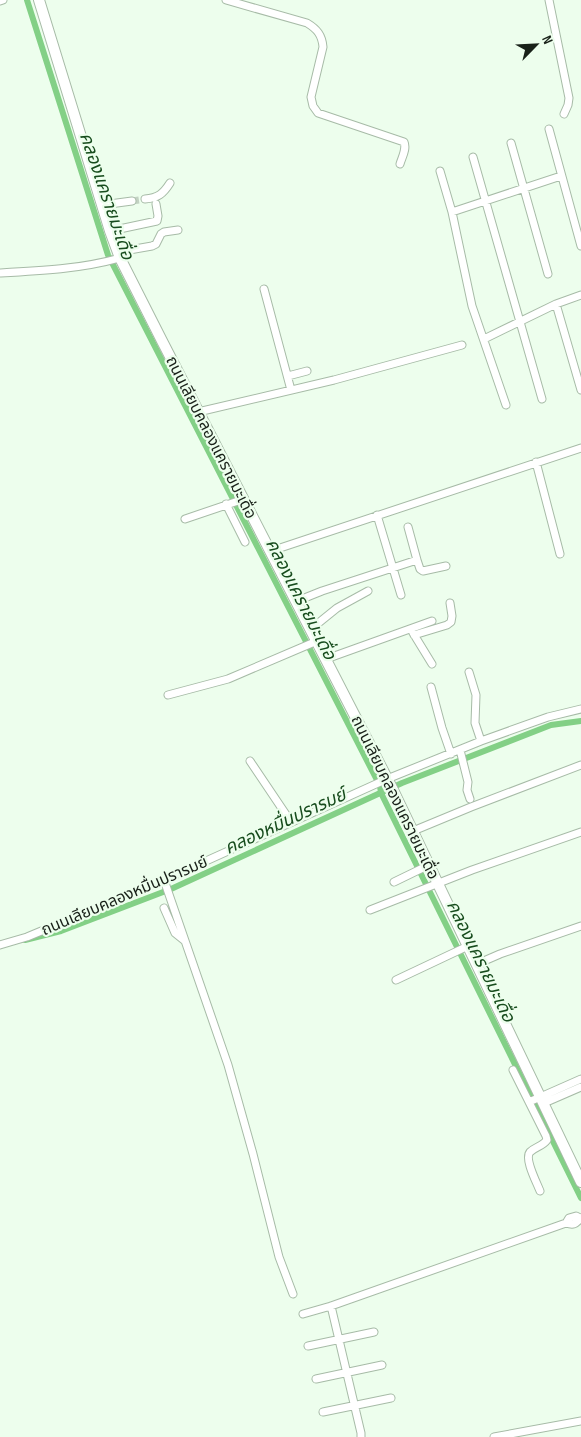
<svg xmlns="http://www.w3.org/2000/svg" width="581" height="1437" font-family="'Sofia Sans Condensed','Noto Sans Thai',sans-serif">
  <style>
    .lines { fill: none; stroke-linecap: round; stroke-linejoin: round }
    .canal { stroke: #83d086; stroke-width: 6 }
    .street-tunnel { stroke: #c3d2c3; stroke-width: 7; stroke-dasharray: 7 3.5; stroke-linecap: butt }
    .street-casing { stroke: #a7bba7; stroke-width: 9 }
    .secondary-casing { stroke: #a7bba7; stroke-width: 12 }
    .street { stroke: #fff; stroke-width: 7 }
    .secondary { stroke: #fff; stroke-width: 10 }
    .labels { text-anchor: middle; stroke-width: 4.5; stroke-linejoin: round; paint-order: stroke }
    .street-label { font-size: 16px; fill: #192119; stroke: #edfeed }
    .water-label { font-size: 18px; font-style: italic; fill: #174c1d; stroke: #edfeed }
  </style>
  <rect width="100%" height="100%" fill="#edfeed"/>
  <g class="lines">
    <path class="canal" d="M27 0 108 255 380 786 381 793 581 1198
      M25 940 61 931 171 889 402 783 551 725 581 721"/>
    <path class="street-tunnel" d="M132 201 145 199"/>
    <defs>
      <path id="street" d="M226 0 307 23C317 29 322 35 323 47L311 97 313 106 318 113 404 142C407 149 402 157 400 164
        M549 0 569 98 568 105 564 114
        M0 1 3 0
        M549 129 581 246
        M511 143 548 274
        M473 157 542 399
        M440 171 452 212 472 306 506 405
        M145 199C158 198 163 194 170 183
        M102 205 132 201
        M452 212 561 176
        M110 231 157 221 158 216 156 204
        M118 252 152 246 156 244 161 234 164 232 178 230
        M0 273C40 271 81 269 120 258
        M264 289 291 390
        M556 304 581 390
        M484 339 556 304 581 295
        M288 376 307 371
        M198 412 334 380 462 345
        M536 462 560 554
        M226 504 245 542
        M377 515 401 595
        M185 519 244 499
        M408 527 417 560
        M271 551 581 448
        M297 601 322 591 417 560 420 569 423 571 446 566
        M311 629 337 608 368 591
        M413 633 432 664
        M414 635 447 625 451 622 452 616 450 603
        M326 659 432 621
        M469 672 476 695 475 723 481 741
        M431 687 442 728 451 754
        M168 695 228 679 317 641
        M460 750 468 782 467 790 470 799
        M250 761 291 822
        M413 831 471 807 581 765
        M164 880 228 1065 253 1154 279 1257 293 1294
        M394 882 429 865
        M164 908 175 933 185 941
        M370 910 472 870 581 832
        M0 945 27 937 164 880 387 779 481 741 548 717 581 709
        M477 964 500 954 581 926
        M396 980 468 946
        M513 1070 546 1136 547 1140C543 1146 535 1147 530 1152 524 1159 537 1183 540 1191
        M529 1102 581 1079
        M544 1103 581 1087
        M566 1223C575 1226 576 1223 581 1218
        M331 1306 361 1433V1437
        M303 1314 331 1306 566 1223 569 1218 576 1216 580 1218
        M308 1346 374 1332
        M316 1379 382 1365
        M323 1412 391 1398
        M494 1437 581 1421"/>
      <path id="secondary" d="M39 0 110 231 120 258 161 339 393 790 581 1182"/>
    </defs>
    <use href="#street" class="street-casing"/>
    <use href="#secondary" class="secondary-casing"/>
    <use href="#street" class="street"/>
    <use href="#secondary" class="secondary"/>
  </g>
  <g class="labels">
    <g class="street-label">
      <text transform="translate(212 437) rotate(63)" y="6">ถนนเลียบคลองแครายมะเดื่อ</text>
      <text transform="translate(396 797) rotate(64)" y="6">ถนนเลียบคลองแครายมะเดื่อ</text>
      <text transform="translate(124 895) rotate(-23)" y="6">ถนนเลียบคลองหมื่นปรารมย์</text>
    </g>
    <g class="water-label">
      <text transform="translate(107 196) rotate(71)" y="6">คลองแครายมะเดื่อ</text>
      <text transform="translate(301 599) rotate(63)" y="6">คลองแครายมะเดื่อ</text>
      <text transform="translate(285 821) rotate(-25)" y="6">คลองหมื่นปรารมย์</text>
      <text transform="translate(481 961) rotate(64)" y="6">คลองแครายมะเดื่อ</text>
    </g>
  </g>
  <g transform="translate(536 45) rotate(66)" stroke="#edfeed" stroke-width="4" paint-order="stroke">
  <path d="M0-4L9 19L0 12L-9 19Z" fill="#192119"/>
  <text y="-8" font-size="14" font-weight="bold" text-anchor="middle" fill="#192119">N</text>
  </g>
</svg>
